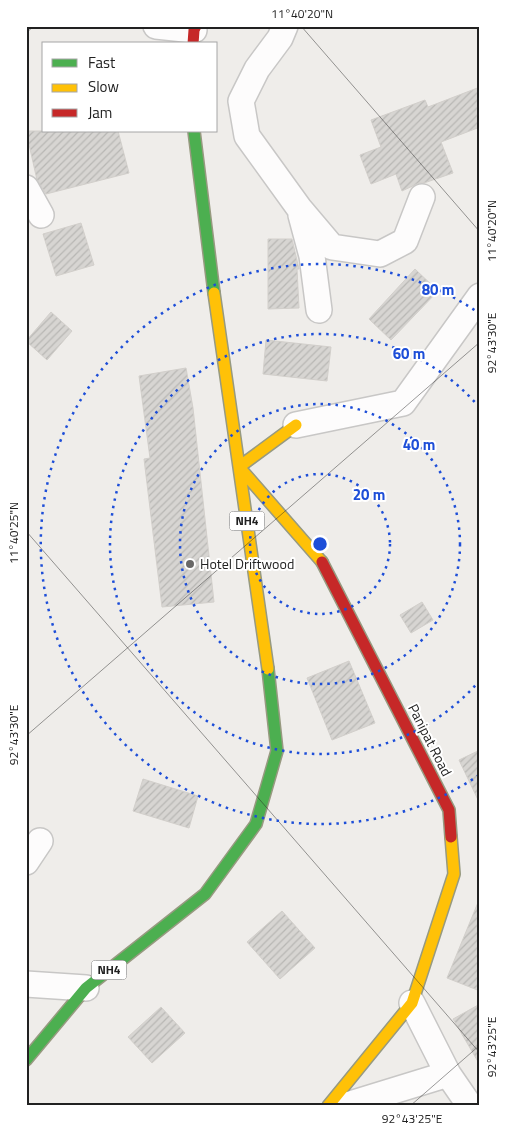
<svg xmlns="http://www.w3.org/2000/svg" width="506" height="1132" font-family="'Titillium Web',sans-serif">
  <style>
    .building { fill: url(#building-hatch); stroke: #d2cfcb }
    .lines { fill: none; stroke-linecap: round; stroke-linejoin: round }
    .street-casing { stroke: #c8c7c6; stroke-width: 28 }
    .fast-casing { stroke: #979a80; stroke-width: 14 }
    .slow-casing { stroke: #979a80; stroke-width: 14 }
    .jam-casing { stroke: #979a80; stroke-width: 14 }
    .street { stroke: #fdfcfc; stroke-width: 25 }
    .fast { stroke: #4caf50; stroke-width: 11 }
    .slow { stroke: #ffc107; stroke-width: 11 }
    .jam { stroke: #c62828; stroke-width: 11 }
    .ticks { fill: none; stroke: #212121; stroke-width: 1; stroke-opacity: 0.45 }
    .ring { fill: none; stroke: #1d4ed8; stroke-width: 2.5; stroke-dasharray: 2.5 5 }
    .poi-dot { fill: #696867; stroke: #fff; stroke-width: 2 }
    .labels { text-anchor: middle; stroke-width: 4; stroke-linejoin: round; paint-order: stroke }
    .shield { fill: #fff; stroke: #646464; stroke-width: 1 }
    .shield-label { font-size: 12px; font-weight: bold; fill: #212121 }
    .poi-label { font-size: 14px; fill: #212121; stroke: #fff; text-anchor: start }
    .street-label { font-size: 14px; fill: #212121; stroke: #fff }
    .centre { fill: #1d4ed8; stroke: #fff; stroke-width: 2.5 }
    .ring-label { font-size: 15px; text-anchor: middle; font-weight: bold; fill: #1d4ed8; stroke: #fff; stroke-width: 4; stroke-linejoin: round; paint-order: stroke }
    .neatline { fill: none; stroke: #212121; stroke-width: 2 }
    .ticks-label { font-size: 12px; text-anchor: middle; fill: #212121 }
  </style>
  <defs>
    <pattern id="building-hatch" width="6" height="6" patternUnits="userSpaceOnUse" patternTransform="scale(1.25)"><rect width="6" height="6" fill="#d7d5d2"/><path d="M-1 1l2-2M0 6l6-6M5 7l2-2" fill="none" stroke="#b8b7b4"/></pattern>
  </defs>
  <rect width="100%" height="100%" fill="#efedea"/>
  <path class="building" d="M480 87V127L441 142 453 173 424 183H419L402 191 396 174 371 184 360 155 381 147 371 120 425 100 428 107Z
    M26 131H118L129 173 46 194 37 180Z
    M81 223 94 265 56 276 43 234Z
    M268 239H292L299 269H297L299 308 268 309Z
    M415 269 438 291 391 340 369 319Z
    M51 312 72 331 47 360 26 341Z
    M266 340 331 347 327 381 263 374Z
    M186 368 193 408 214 602 162 607 144 459 150 458 139 376Z
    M422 602 433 620 411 633 400 615Z
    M349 661 375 723 332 740 307 678Z
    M480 750V804L459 760Z
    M143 779 198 796 189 828 133 811Z
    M479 900H480V991L447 978Z
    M282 911 315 948 280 979 247 942Z
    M480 1004V1065L453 1019Z
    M161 1007 185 1033 152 1063 128 1037Z"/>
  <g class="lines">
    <defs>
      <path id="street" d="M156 26 194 30
        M285 26 280 38 257 69 241 101 247 136 299 208 332 247 380 254 405 241 422 197
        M26 188 41 215
        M301 215 312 256 319 310
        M296 425 403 403 480 296
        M26 862 40 841
        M26 984 86 988
        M412 1003 448 1074 470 1106
        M344 1106 448 1074"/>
      <path id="fast" d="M194 131 214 293
        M26 1060 86 988 205 894 256 824 277 751 268 669"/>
      <path id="slow" d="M214 293 268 669
        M296 425 239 467 322 562
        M328 1106 412 1003 454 874 451 837"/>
      <path id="jam" d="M193 44 194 30 196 26
        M322 562 449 810 451 837"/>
    </defs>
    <use href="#street" class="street-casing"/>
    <use href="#fast" class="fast-casing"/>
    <use href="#slow" class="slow-casing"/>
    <use href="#jam" class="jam-casing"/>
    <use href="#street" class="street"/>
    <use href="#fast" class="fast"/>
    <use href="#slow" class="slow"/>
    <use href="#jam" class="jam"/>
  </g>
  <path class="ticks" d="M301 26 480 232M26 33 34 26M26 531 480 1053M26 736 480 342M410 1106 480 1045"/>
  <g class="ring">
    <circle cx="320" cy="544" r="70"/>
    <circle cx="320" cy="544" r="140"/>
    <path d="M480 680A210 210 0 1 1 480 408"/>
    <path d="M479 775A280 280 0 1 1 479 313"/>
  </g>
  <circle class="poi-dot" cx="190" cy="564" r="5"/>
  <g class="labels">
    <g class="shield">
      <rect x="229.5" y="511.5" width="35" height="19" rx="4"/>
      <rect x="91.5" y="960.5" width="35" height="19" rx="4"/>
    </g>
    <g class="shield-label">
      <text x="247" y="525">NH4</text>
      <text x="109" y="974">NH4</text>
    </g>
    <g class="poi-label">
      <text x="200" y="569">Hotel Driftwood</text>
    </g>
    <g class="street-label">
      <text transform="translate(430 740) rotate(63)" y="5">Panipat Road</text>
    </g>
  </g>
  <circle cx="320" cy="544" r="8" class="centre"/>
  <g class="ring-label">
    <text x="438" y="295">80 m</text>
    <text x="409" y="359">60 m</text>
    <text x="419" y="450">40 m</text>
    <text x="369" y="500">20 m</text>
  </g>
  <rect width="506" height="1132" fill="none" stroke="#ffffff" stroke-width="55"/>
  <rect x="42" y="42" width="175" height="90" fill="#ffffff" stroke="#a6a6a6"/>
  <rect x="52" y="59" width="25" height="8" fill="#4caf50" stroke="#a6a6a6"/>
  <text x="88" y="68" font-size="15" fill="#212121">Fast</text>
  <rect x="52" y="84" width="25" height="8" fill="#ffc107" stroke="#a6a6a6"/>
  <text x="88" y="92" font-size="15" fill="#212121">Slow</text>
  <rect x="52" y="109" width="25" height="8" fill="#c62828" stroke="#a6a6a6"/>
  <text x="88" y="118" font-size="15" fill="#212121">Jam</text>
  <rect x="28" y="28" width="450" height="1076" class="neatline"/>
  <g class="ticks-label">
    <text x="302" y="18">11°40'20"N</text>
    <text transform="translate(492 231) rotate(-90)" y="4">11°40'20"N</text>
    <text transform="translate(492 343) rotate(-90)" y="4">92°43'30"E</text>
    <text transform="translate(14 533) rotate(-90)" y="4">11°40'25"N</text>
    <text transform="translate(14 735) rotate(-90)" y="4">92°43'30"E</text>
    <text transform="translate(492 1047) rotate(-90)" y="4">92°43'25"E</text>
    <text x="412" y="1123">92°43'25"E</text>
  </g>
</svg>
